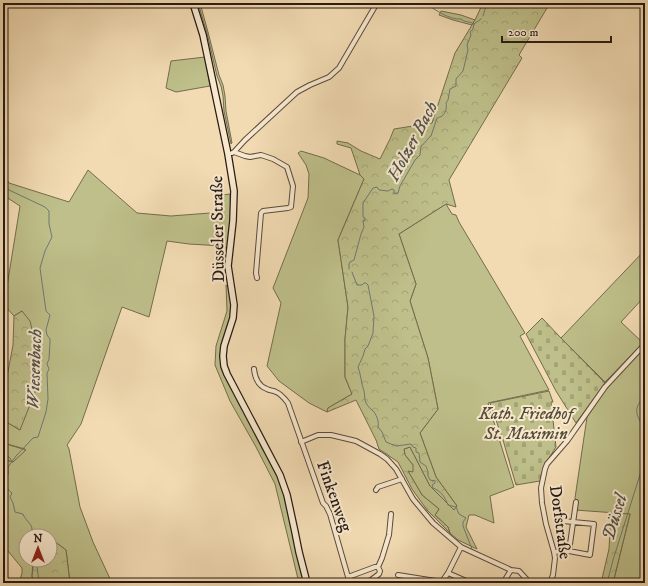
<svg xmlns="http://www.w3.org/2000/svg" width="648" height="586" font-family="'IM FELL DW Pica',serif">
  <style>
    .green { fill: #bebf8a; stroke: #736c4f }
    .forest { fill: url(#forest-crowns); stroke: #736c4f }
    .cemetery { fill: url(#cemetery-stones); stroke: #736c4f }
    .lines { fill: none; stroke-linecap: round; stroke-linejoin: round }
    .stream { stroke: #6e7974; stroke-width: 1 }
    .minor-casing { stroke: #5a4a3c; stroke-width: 6 }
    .secondary-casing { stroke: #281a14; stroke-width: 8 }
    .minor { stroke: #f7e8ce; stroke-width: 4 }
    .secondary { stroke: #f7e8ce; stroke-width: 5.5 }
    .labels { text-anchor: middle; stroke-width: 4; stroke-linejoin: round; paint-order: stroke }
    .street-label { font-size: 17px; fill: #281a14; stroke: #f7e8ce }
    .park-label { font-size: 17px; font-style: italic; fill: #554c37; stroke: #f7e8ce }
    .water-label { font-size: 18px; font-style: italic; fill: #51524c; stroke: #f7e8ce }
  </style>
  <defs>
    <pattern id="forest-crowns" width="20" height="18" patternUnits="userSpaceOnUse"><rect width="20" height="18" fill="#bebf8a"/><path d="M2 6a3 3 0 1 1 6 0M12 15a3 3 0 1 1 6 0" fill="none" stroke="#a3a476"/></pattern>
    <pattern id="cemetery-stones" width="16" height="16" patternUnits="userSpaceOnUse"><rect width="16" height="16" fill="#bebf8a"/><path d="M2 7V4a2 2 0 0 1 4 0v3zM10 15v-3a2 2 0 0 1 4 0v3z" fill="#a3a476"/></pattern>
  </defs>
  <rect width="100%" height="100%" fill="#f2dbb3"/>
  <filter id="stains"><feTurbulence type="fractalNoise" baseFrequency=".005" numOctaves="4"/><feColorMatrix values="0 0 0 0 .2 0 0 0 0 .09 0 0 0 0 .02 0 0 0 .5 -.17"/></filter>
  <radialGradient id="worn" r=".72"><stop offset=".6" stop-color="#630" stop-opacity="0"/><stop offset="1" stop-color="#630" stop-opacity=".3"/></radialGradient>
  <path class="green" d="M198 3H200L208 32 219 75 223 85 225 96 226 111 232 143 231 144 224 111 223 96 221 86 217 76 207 33Z
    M441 11 461 15 475 20 472 25 453 20 439 15Z
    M205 57 210 86 176 92 166 88 171 61Z
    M301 151 324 158 360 175 364 179 338 240 348 307 345 339V377L352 394 328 408 327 412 309 403 279 381 267 366 281 303 273 288 308 198 309 174 306 165 298 153Z
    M88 170 137 213 171 216 223 212 222 195 230 194 231 216 227 249 223 246 189 244 167 241 149 317 122 307 81 424 67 445 69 449 80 507 93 542 112 583H70L66 550 50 538V536H48L42 531 36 536H26V560H33L32 576 34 583H19L22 573V568L3 545V459L13 462 25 449 3 443V420L20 430 22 311 14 316 4 305 20 206 3 195V173L9 183 69 202Z
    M446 204 452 214 456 215 459 222 525 333 520 336 549 390 488 403 514 487 490 496 494 523 475 515H469L466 527 477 549 458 540 450 533 448 527 435 515 439 509 422 495 408 471 413 465 405 455 404 449 410 447 430 486 457 506 436 477 420 433 438 409 428 358 410 301 416 284 399 234Z
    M645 250V296L621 322 643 343 605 382 561 338Z
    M226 285 229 288 231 299 232 311 223 340 221 362 280 482 287 505 304 583H299L275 484 256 447 230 401 215 365 216 346 227 311Z
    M645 346V551L641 583H613L630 514 575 510 576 501 575 498 587 417 610 383Z"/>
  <path class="forest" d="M483 3H550L519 55 522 58 449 180 456 207 446 204 399 234 416 284 410 301 428 358 438 409 420 433 436 477 457 506 454 510 430 486 410 447 404 449 405 455 413 465V472L408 471 422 495 439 509 435 515 448 527 450 533 427 510 412 489 398 462 379 449 376 440 356 400 327 412 328 408 352 394 345 377V339L348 307 338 240 364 179 360 175 351 148 337 144V141L348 143 361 151 380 159 390 139 394 129 432 123 455 53 475 20Z
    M22 311 30 321 40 362 39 382 20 430 3 420V388L6 382 13 345 14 316Z
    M3 443 26 450 13 462 3 459Z
    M611 513 630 514 613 583H601L609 549Z
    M50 538 66 550 70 583H34L32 576 34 560H50Z"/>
  <path class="cemetery" d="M542 318 561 338 605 383 576 423 556 391 526 334Z
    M549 391 553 402H551L556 447C549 458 542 468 540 481L516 485 503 440 490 403Z"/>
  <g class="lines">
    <path class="stream" d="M397 3 399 4 407 3
      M425 3C434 9 449 20 461 19 466 23 470 21 474 24
      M483 16 486 6 488 3
      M3 186 9 190 45 207 49 211V224L52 237 45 251 40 268 46 311 50 315 46 330 47 335 50 339V342L49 359 47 364 49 369 47 373 48 399 46 412 38 437 33 438 16 456 8 467V475L5 476C7 484 4 487 12 493L10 497 13 503 15 512 23 514C25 520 32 524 32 529 32 532 31 534 30 536
      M349 269V264L350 262 354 260 361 234 364 227 363 221H365V218L363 217V203L373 188 377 187 379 190 388 191 392 189 394 190V194L398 193 400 186 415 160 420 155 421 146C426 143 427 138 431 136L437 118C439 117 441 117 442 116 446 113 447 107 446 103L448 100 450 89 456 86V79L463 71 468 50 467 45 471 35 470 32 473 29 474 24 481 19
      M352 272 357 285H362L364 283H366L368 285 374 316 373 333 368 346 365 349 363 356 358 367C361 375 361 383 364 391 365 395 364 399 366 403 368 407 371 409 374 412 377 416 379 422 378 427L382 432 386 442 396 446 411 444 413 447 416 448V452L419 453 420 462 426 466 428 472V476L430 480 435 481V483L432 485 433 488C441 491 445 497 448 505L456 507 459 514 466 518 463 522V526L472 549
      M645 394C632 412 636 412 645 431
      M3 453 10 458 12 462
      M36 560 39 581 42 583
      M607 583 613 560 645 459
      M643 583 645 574"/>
    <defs>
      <path id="minor" d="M234 152 245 140 297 92 310 85 329 77 339 68 377 3
        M232 153 234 152 245 156 250 157 261 155 273 159 287 167 293 186 291 207 288 208 263 211 261 213 256 273 257 278
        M254 369C255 378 258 386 267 389 270 391 273 390 276 392 281 394 285 399 288 403L323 503 326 506 330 514 348 577 352 583
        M301 442 318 435H331L356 441 380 454 387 459 396 469 413 499 433 523 461 547 511 570 519 571 530 583
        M376 490 378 487 402 479
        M569 551 576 502
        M554 552 569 551 590 555 594 524 563 521
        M378 567 382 558 389 535 391 514
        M448 573 471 583
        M398 575 442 582
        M348 577 375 567H378L380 571 379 574 367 583
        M441 583 448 573 461 547
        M503 583 511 570
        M550 583 553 575 555 558 554 552 546 524 542 503 541 488 545 469 547 464 567 441 605 387 645 344"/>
      <path id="secondary" d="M193 3 203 35 228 154 234 191 233 221 228 266 234 305 233 318 224 346 223 356 224 366 227 374 280 475 287 495 295 532 299 552 307 583"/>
    </defs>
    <use href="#minor" class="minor-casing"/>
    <use href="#secondary" class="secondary-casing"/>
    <use href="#minor" class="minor"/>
    <use href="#secondary" class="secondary"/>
  </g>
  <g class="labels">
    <g class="street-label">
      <text transform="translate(217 229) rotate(-91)" y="6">Düsseler Straße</text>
      <text transform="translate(335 496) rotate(70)" y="6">Finkenweg</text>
      <text transform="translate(561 522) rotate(82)" y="6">Dorfstraße</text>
    </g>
    <g class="park-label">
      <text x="526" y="419">Kath. Friedhof<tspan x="526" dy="20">St. Maximin</tspan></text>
    </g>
    <g class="water-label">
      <text transform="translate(412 141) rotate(-62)" y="6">Holzer Bach</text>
      <text transform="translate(34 369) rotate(-88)" y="6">Wiesenbach</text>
      <text transform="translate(614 517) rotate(-73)" y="6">Düssel</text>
    </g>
  </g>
  <rect width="648" height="586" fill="none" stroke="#f2dbb3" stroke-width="16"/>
  <rect x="4" y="4" width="640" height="578" fill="none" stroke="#281a14" stroke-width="2"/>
  <rect x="8" y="8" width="632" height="570" fill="none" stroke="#281a14"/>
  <g transform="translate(38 548)"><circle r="19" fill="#f7e8ce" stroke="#a49684"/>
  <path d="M0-3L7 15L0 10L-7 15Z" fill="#8f2418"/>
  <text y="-6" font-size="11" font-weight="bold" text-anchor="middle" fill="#281a14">N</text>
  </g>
  <path d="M502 36v6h109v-6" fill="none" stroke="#281a14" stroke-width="2"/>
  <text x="508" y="36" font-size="12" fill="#281a14" stroke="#f7e8ce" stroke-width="3" paint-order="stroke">200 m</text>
  <rect width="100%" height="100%" filter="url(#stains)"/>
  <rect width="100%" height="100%" fill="url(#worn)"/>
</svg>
